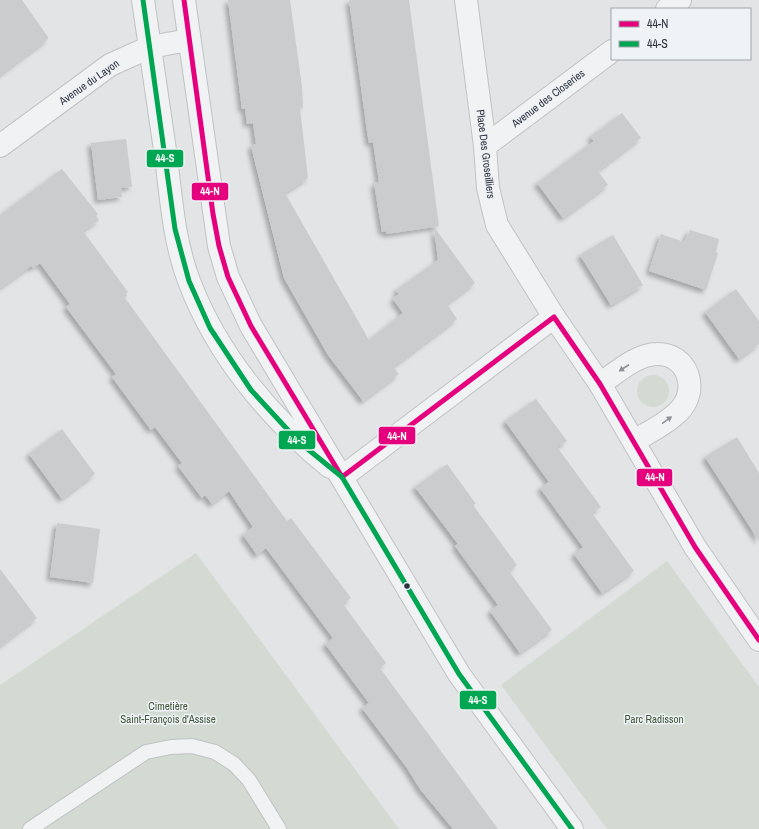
<svg xmlns="http://www.w3.org/2000/svg" width="759" height="829" font-family="'Archivo Narrow',sans-serif">
  <style>
    .green { fill: #d3dad2 }
    .building { fill: #caccce; filter: url(#shadow) }
    .lines { fill: none; stroke-linecap: round; stroke-linejoin: round }
    .service-casing { stroke: #c0c2c4; stroke-width: 16 }
    .minor-casing { stroke: #c0c2c4; stroke-width: 24 }
    .tertiary-casing { stroke: #c0c2c4; stroke-width: 24 }
    .service { stroke: #f1f2f3; stroke-width: 14 }
    .minor { stroke: #f1f2f3; stroke-width: 22 }
    .tertiary { stroke: #f1f2f3; stroke-width: 22 }
    .bus-1-casing { stroke: #eff2f6; stroke-width: 8 }
    .bus-2-casing { stroke: #eff2f6; stroke-width: 8 }
    .bus-1 { stroke: #e5007d; stroke-width: 5 }
    .bus-2 { stroke: #00a651; stroke-width: 5 }
    .oneway { fill: #8e9298 }
    .bus-dot { fill: #2a323e; stroke: #eff2f6; stroke-width: 1.5 }
    .labels { text-anchor: middle; stroke-width: 3; stroke-linejoin: round; paint-order: stroke }
    .street-label { font-size: 11px; fill: #2a323e; stroke: #eff2f6 }
    .park-label { font-size: 11px; fill: #405839; stroke: #eff2f6 }
    .line-badge { stroke: #eff2f6; stroke-width: 1.5 }
    .badge-label { font-size: 11px; text-anchor: middle; font-weight: bold; fill: #fff }
  </style>
  <defs>
    <filter id="shadow"><feDropShadow dx="-3.5" dy="3.5" stdDeviation="2" flood-color="#0004"/></filter>
  </defs>
  <rect width="100%" height="100%" fill="#e2e4e6"/>
  <path class="green" d="M637 391a16 16 0 1 1 32 0a16 16 0 1 1-32 0Z
    M196 553 399 829H0V685Z
    M667 561 759 687V829H607L501 685Z"/>
  <path class="building" d="M0 0H22L48 37V39L0 75Z
    M228 0H290L302 87 303 108 300 109 308 178 285 193 369 340 403 313 393 299 399 294 396 290 438 260 434 227 386 234V231L382 232 374 183 379 182 373 142 369 143 367 131 349 0H409L439 226 434 227 475 283 447 304 457 319 393 367 399 374 363 401 328 355 284 278 251 146 256 144 253 123 247 124 245 109H242Z
    M622 113 641 138 598 171 608 185 563 218 537 183 594 141 590 137Z
    M126 139 132 187 121 188 122 197 98 200 91 143Z
    M62 169 98 214 96 216 99 220 83 231 128 292 126 293 127 296 125 298 287 521 291 518 351 598 343 604 386 663 380 668 498 829H453L420 789 407 768 362 708 369 703 325 644 333 638 266 548 257 555 243 535 253 527 229 491 212 504 205 495 202 498 178 466 182 463 155 427 151 430 112 377 116 374 66 307 70 304 40 263 33 268 31 266 0 288V215Z
    M690 230 719 239 716 252 718 253 706 290 649 271 661 234 684 242Z
    M613 235 643 285 611 305 580 255Z
    M736 289 759 321V344L739 359 705 312Z
    M536 399 567 441 557 447 601 507 592 513 634 571 602 593 574 554 583 547 540 488 549 482 505 421Z
    M62 429 95 474 62 499 29 454Z
    M737 437 759 473V541L705 457Z
    M447 464 476 504 473 505 517 565 509 571 552 630 520 653 490 611 498 605 455 546 458 544 415 487Z
    M57 523 100 529 93 583 50 577Z
    M0 569 37 618 0 646Z"/>
  <g class="lines">
    <defs>
      <path id="service" d="M30 829 146 752 171 747 192 746 215 752 234 764 249 780 279 829"/>
      <path id="minor" d="M466 0 485 146 488 188 497 225 554 317
        M667 9 680 0
        M0 146 110 65 150 47 189 40
        M485 146 612 51
        M600 384C616 373 637 354 657 354 687 353 701 390 678 412 666 424 649 432 634 441"/>
      <path id="tertiary" d="M143 0C150 50 158 100 165 150 171 194 173 239 189 281 217 355 270 418 330 467
        M184 0 219 246 228 277 251 326 459 674 572 829
        M342 477 554 317 600 384 695 547 759 640"/>
    </defs>
    <use href="#service" class="service-casing"/>
    <use href="#minor" class="minor-casing"/>
    <use href="#tertiary" class="tertiary-casing"/>
    <use href="#service" class="service"/>
    <use href="#minor" class="minor"/>
    <use href="#tertiary" class="tertiary"/>
    <defs>
      <path id="bus-1" d="M184 0 213 214 219 246 228 277 251 326 342 477 554 317 600 384 695 547 759 640"/>
      <path id="bus-2" d="M143 0 175 229 189 281 210 328 251 390 299 442 342 477 459 674 572 829"/>
    </defs>
    <use href="#bus-1" class="bus-1-casing"/>
    <use href="#bus-2" class="bus-2-casing"/>
    <use href="#bus-1" class="bus-1"/>
    <use href="#bus-2" class="bus-2"/>
  </g>
  <defs><path id="oneway-solid" d="M-6-.8H1V-3.2L6.5 0L1 3.2V.8H-6Z"/></defs>
  <g class="oneway">
    <use href="#oneway-solid" transform="translate(624 368) rotate(147)"/>
    <use href="#oneway-solid" transform="translate(667 420) rotate(-36)"/>
  </g>
  <circle class="bus-dot" cx="407" cy="586" r="3.5"/>
  <g class="labels">
    <g class="street-label">
      <text transform="translate(89 82) rotate(-35)" y="4">Avenue du Layon</text>
      <text transform="translate(548 98) rotate(-37)" y="4">Avenue des Closeries</text>
      <text transform="translate(486 154) rotate(83)" y="4">Place Des Groseilliers</text>
    </g>
    <g class="park-label">
      <text x="168" y="710">Cimetière<tspan x="168" dy="13">Saint-François d'Assise</tspan></text>
      <text x="654" y="723">Parc Radisson</text>
    </g>
  </g>
  <g class="line-badge">
    <rect x="146" y="149" width="38" height="19" rx="4" fill="#00a651"/>
    <rect x="191" y="182" width="38" height="19" rx="4" fill="#e5007d"/>
    <rect x="378" y="426" width="38" height="19" rx="4" fill="#e5007d"/>
    <rect x="278" y="430" width="38" height="20" rx="4" fill="#00a651"/>
    <rect x="636" y="468" width="37" height="19" rx="4" fill="#e5007d"/>
    <rect x="459" y="690" width="38" height="20" rx="4" fill="#00a651"/>
  </g>
  <g class="badge-label">
    <text x="165" y="162">44-S</text>
    <text x="210" y="195">44-N</text>
    <text x="397" y="440">44-N</text>
    <text x="297" y="444">44-S</text>
    <text x="655" y="481">44-N</text>
    <text x="478" y="704">44-S</text>
  </g>
  <rect x="611" y="8" width="140" height="52" fill="#eff2f6" stroke="#a0a5ac"/>
  <rect x="619" y="21" width="20" height="6" fill="#e5007d" stroke="#a0a5ac"/>
  <text x="647" y="28" font-size="12" fill="#2a323e">44-N</text>
  <rect x="619" y="41" width="20" height="6" fill="#00a651" stroke="#a0a5ac"/>
  <text x="647" y="48" font-size="12" fill="#2a323e">44-S</text>
</svg>
